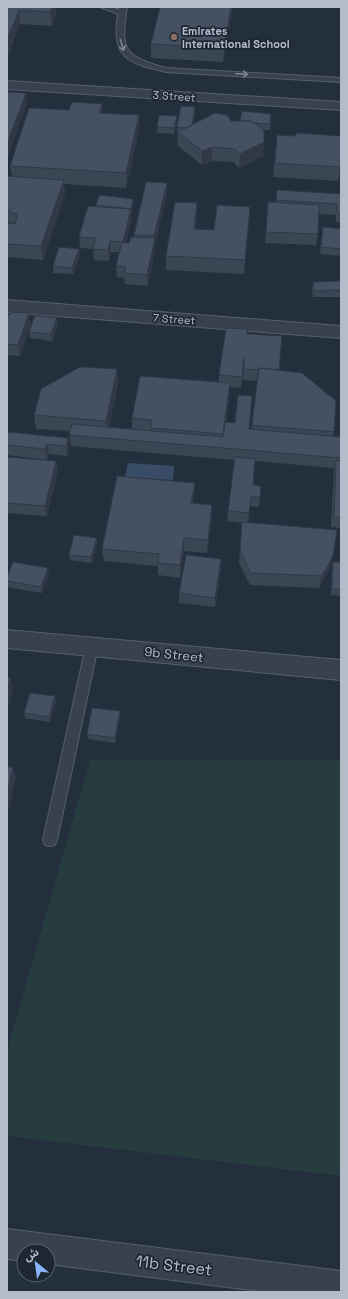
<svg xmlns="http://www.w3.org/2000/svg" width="348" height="1299" font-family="'Space Grotesk','Noto Sans Arabic',sans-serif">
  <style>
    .green { fill: #263c3f }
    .water { fill: #394c67 }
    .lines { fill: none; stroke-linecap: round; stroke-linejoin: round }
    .service-casing { stroke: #565f6c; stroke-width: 2 }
    .minor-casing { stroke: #565f6c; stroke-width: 2 }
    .service { fill: #38414e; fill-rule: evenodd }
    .minor { fill: #38414e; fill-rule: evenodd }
    .wall { fill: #3b4654; fill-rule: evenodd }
    .shaded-wall { fill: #303945 }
    .building { fill: #455162; stroke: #303945 }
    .oneway { stroke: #7c8592 }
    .education-dot { fill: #8d6e63; stroke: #1d2633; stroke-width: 1.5 }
    .labels { text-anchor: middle; stroke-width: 3.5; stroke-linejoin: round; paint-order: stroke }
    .far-poi-label { font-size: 11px; font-weight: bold; fill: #b4bcc9; stroke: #1d2633; text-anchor: start }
    .far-street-label { font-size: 11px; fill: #b4bcc9; stroke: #1d2633 }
    .street-label { font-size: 13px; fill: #b4bcc9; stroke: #1d2633 }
    .near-street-label { font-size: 16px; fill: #b4bcc9; stroke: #1d2633 }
  </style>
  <rect width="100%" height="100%" fill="#242f3e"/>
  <path class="green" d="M90 760H341V1176L7 1136V1051Z"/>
  <path class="water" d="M128 463 174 466 173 480 125 477Z"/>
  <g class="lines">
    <defs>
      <path id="service" d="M100 7H111L119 10V7H127C120 51 124 56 166 68L341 78V82L166 72C128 63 111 58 118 14Z
        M92 641 96 642 98 646 57 840 55 845 50 846 45 845 43 840 86 646 88 642Z"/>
      <path id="minor" d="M7 81 341 102V110L7 89Z
        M7 300 341 326V338L7 312Z
        M7 630 341 660V680L7 648Z
        M7 1229 341 1271V1292H266L48 1264V1251H24V1261L7 1259Z"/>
    </defs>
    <use href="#service" class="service-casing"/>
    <use href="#minor" class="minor-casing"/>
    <use href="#service" class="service"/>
    <use href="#minor" class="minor"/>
  </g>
  <path class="wall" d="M7 7 56 13 52 26 20 24 7 58Z
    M233 7 223 62 151 58V44Z
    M102 104V113L139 131 126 188 64 184 65 194 43 260 7 257V223H10L7 219V176H12L10 166 69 110Z
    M195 114 193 124 231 121H240L271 114 270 130H264L263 156 239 168 234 162 212 161 202 165 178 146 177 127Z
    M177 116V122L174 134 157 133V127Z
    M277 135 340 167 338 181 273 177Z
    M277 190 341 194V193V223L336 222V215L318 214V234L316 245 265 243 267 213 276 203Z
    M167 194 155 244V249L148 286 125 284 124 278 117 277 116 266 120 252H111L109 261 94 260 93 249 80 248 79 237 96 206V205H134L131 215V220L126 243H129L134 237V235Z
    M197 203V217L196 229 214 230 250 207 244 274 166 270V256Z
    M323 227 341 229V256L320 254Z
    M79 249 80 255 73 274 53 273V266Z
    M341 281V297H313L312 288 313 282Z
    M7 319 31 324 20 356 7 355Z
    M58 324 52 341 30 338 29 332Z
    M248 334 334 432 333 436 341 437V528L331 527 334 468 255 461 253 485 260 497 259 507 250 506 248 522 330 568 319 588 250 585 239 563 242 523 227 521 234 460 71 446 69 435 71 431 36 429 34 415 117 369 118 383 109 427 132 429V418L219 382V375ZM244 367 243 380 257 381 251 430 226 422 230 387 241 388Z
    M7 432 68 438 69 449 67 456 49 454 47 460 7 455Z
    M7 457 56 461 58 471 47 516 7 513Z
    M194 495 193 503 212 517 207 553 184 551 180 578 158 575V566L104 561 102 549Z
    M97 538V543L92 563 70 560 69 555Z
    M333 562H341V596L331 595 332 567Z
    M221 569 215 607 179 603V593Z
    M49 573 42 593 7 587V577Z
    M55 696 56 701 50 722 25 718 24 713Z
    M120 716 115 743 88 739 87 734Z"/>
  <path class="shaded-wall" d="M52 7H56V13L52 26 50 12Z
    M231 7H233L223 62 224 48Z
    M19 10 20 24 7 58V40Z
    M26 93 27 104 7 159V144Z
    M102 104 103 119 99 113Z
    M195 107V114L191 134V128Z
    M139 115V131L126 188V173Z
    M177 116V122L174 134V128Z
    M264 142 263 156 239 168 240 154Z
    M212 147V161L202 165V151Z
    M64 180 65 194 43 260 41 246Z
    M167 183V194L155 244V249L148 286 147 275 154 242V236Z
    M133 199 134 205 131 215V220L124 253 123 242 131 209Z
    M197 203V217L194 243V229Z
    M110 241 111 252 109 261 108 250Z
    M79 249 80 255 73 274 72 268Z
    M29 313 31 324 20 356 18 345Z
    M57 318 58 324 52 341 51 334Z
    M244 357V367L241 388 242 377Z
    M117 369 118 383 107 434 106 421Z
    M230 383 229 397 222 447 223 434Z
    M68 438 69 449 67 456 66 446Z
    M47 444 49 454 47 460 45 449Z
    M56 461 58 471 47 516 45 506Z
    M195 483 194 495 191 515V503Z
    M212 505V517L207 553 208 540Z
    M97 538V543L92 563 91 557Z
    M184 538V551L180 578V565Z
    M333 556 330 568 319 588 322 576Z
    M221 559V569L215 607V598Z
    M48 568 49 573 42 593 41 587Z
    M10 678 13 686 7 712V692Z
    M55 696 56 701 50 722 49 717Z
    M120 711V716L115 743V738Z
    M13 767 16 777 7 817V794Z"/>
  <path class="building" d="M7 7H52L50 12 19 10 7 40Z
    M160 7H231L224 48 151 44Z
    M7 92 26 93 7 144Z
    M72 102 102 104 99 113 139 115 126 173 10 166 29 108 69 110Z
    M181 106 195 107 192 125 186 128 177 127Z
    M242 111 271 114 270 124 253 123 251 121H240Z
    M215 113 227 115 231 121H251L264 130V142L240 154 235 149 212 147 202 151 178 132Z
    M159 115 177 116 174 128 157 127Z
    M296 133 341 136 340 167 275 163 277 135 296 136Z
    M7 176 64 180 41 246 7 244V223L15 224 18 214 11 213 7 208Z
    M146 182 167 183 154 236 134 235Z
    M277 190 341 194V212L337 211V204L276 200Z
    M99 195 133 199 131 209 96 205Z
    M175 202 197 203 194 229 214 230 217 205 250 207 245 260 166 256Z
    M268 202 319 205 318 234 266 232Z
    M88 206 131 209 123 242 110 241 108 250 93 249 96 238 79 237Z
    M323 227 341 229V249L321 247Z
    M131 237 155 238 147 275 124 273 126 267 116 266 122 242 129 243Z
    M59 247 79 249 72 268 53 266Z
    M341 281V290L314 291 313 282Z
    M10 312 29 313 18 345 7 344V319Z
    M35 315 57 318 51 334 29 332Z
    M226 328 248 329 247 334 282 336 279 370 259 368 258 370 244 369V357L242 377 219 375Z
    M80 367 117 369 106 421 34 415 41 389Z
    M259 368 302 373 336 401 334 432 252 425Z
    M140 376 230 383 223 434 151 428 152 420 132 418Z
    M238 395 252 396 249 429 341 437V458L69 435 72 424 223 437 225 422 235 423Z
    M7 432 68 438 66 446 47 444 45 449 7 445Z
    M7 457 56 461 45 506 7 503Z
    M235 457 255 459 253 485 261 486 260 497 251 496 249 513 228 511Z
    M336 460 341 461V518L334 517Z
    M117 476 195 483 191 503 212 505 208 540 184 538 180 565 158 563 159 554 102 549Z
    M242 522 337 530 333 556 322 576 251 573 240 551Z
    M74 535 97 538 91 557 69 555Z
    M186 555 221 559 215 598 179 593Z
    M13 562 48 568 41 587 7 581V577Z
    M333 562H341V590L332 589Z
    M7 677 10 678 7 692Z
    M30 693 55 696 49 717 24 713Z
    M92 708 120 711 115 738 87 734Z
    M7 767H13L7 794Z"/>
  <defs><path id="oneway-shaft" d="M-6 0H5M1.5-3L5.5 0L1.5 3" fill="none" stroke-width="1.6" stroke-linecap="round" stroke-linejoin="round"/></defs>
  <g class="oneway">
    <use href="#oneway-shaft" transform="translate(122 45) rotate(74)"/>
    <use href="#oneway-shaft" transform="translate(242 74) rotate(3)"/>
  </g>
  <circle class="education-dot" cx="174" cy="37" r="4"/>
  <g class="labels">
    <g class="far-poi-label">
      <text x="182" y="35">Emirates<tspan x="182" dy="13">International School</tspan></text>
    </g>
    <g class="far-street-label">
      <text transform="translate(174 96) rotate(4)" y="4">3 Street</text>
      <text transform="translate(174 319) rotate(4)" y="4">7 Street</text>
    </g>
    <g class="street-label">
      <text transform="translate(174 654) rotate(6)" y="5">9b Street</text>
    </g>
    <g class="near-street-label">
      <text transform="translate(174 1265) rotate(7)" y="6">11b Street</text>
    </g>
  </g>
  <rect width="348" height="1299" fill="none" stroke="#b4bcc9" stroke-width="16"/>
  <g transform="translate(36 1263) rotate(331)"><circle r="19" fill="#1d2633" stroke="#59626f"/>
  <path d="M0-3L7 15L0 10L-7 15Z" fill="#8ab4f8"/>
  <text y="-6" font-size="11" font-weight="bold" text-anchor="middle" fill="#b4bcc9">ش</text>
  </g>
</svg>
